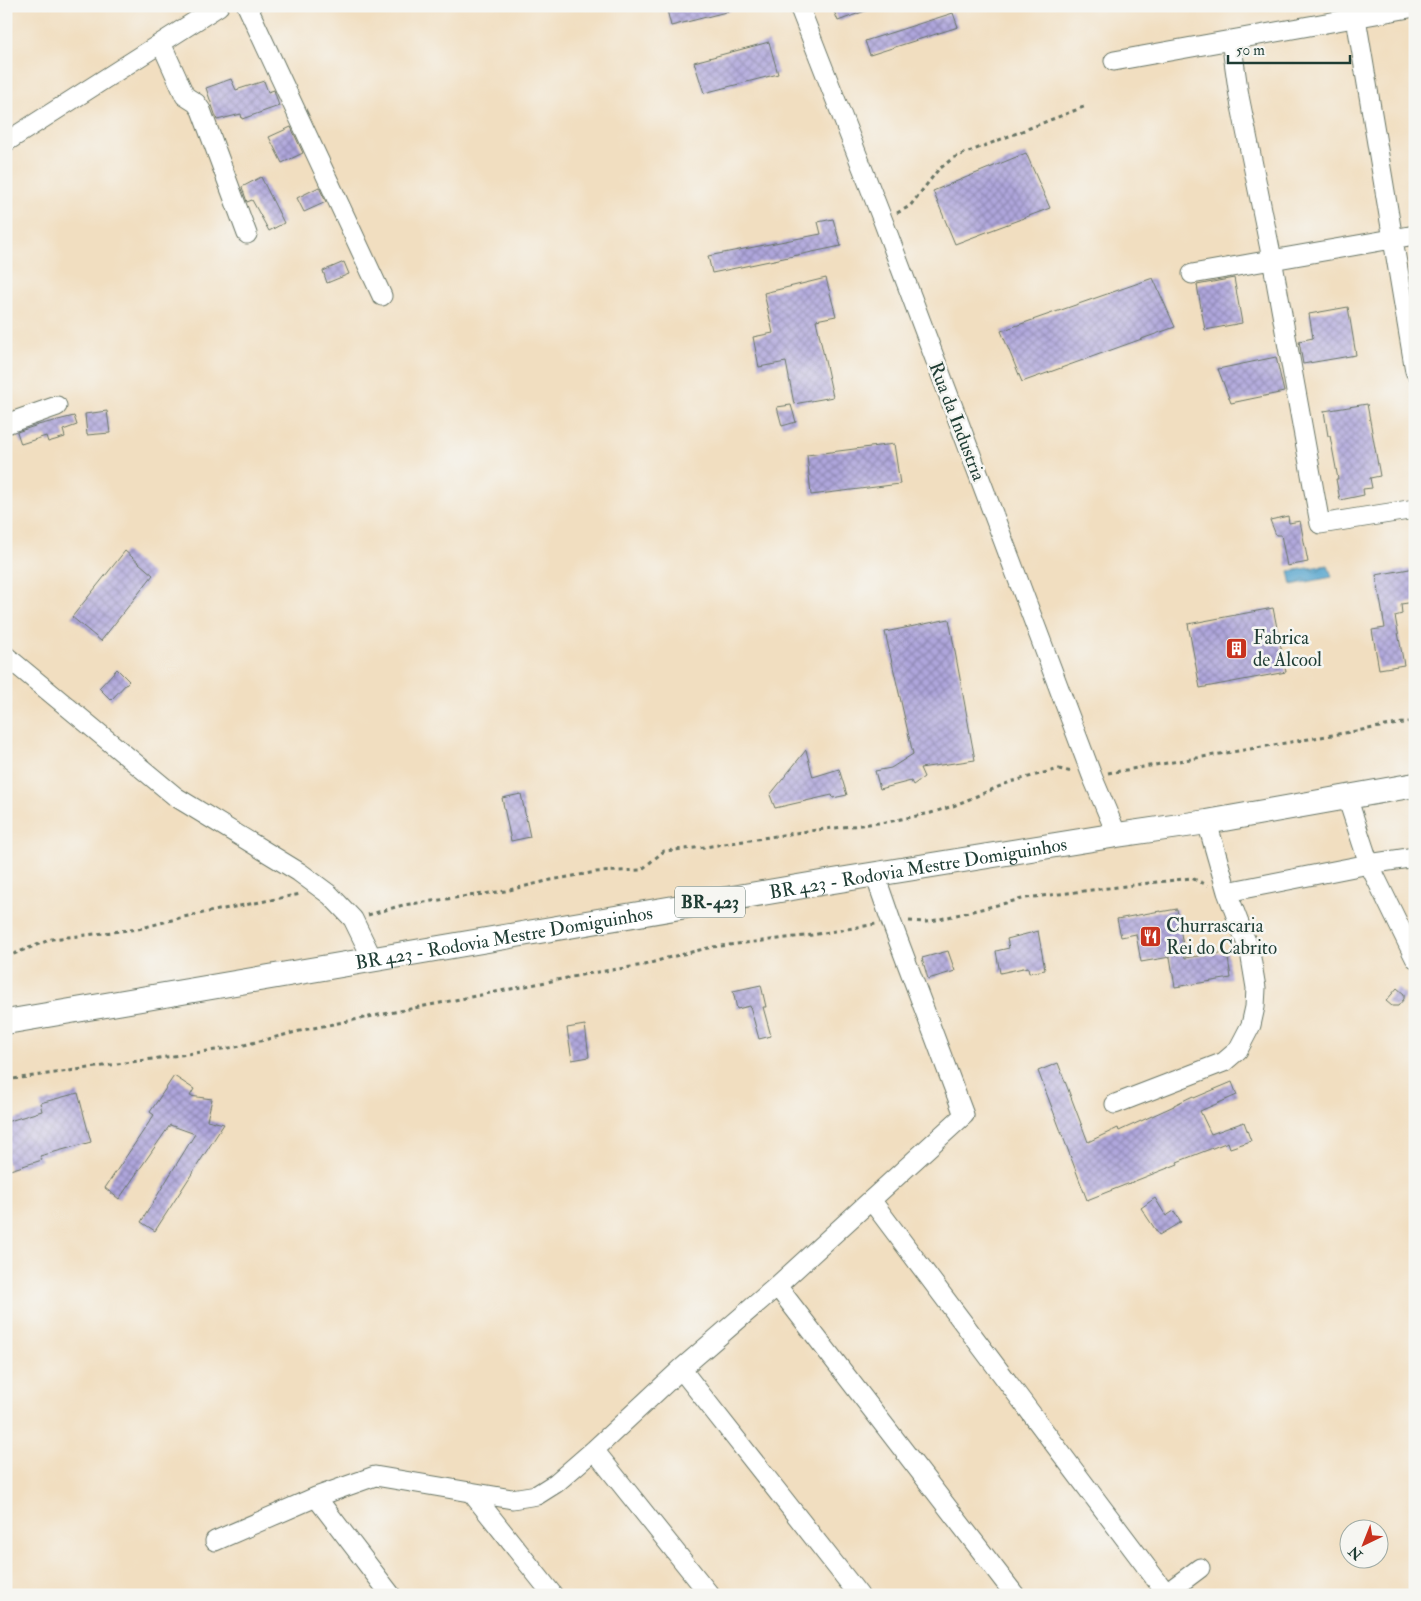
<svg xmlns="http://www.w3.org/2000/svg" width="1421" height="1601" font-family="'IM FELL Double Pica',serif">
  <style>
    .water { fill: url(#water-waves); stroke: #387080 }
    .building { fill: url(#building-cross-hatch) }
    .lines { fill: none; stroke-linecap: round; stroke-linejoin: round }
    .minor-casing { stroke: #687565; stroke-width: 21 }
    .major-casing { stroke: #687565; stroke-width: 26 }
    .path { stroke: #687565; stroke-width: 3; stroke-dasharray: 4 4; stroke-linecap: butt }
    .minor { stroke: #fff; stroke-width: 19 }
    .major { stroke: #fff; stroke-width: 24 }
    .labels { text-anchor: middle; stroke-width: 5; stroke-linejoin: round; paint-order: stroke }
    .shield { fill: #f6f6f2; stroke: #60746d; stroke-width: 1 }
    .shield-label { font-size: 18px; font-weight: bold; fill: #1f3d34 }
    .street-label { font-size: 19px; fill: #1f3d34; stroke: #f6f6f2 }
    .poi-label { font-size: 19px; fill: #1f3d34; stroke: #f6f6f2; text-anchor: start }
  </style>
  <defs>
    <pattern id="water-waves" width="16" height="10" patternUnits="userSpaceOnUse" patternTransform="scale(1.25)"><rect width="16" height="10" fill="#52a3cc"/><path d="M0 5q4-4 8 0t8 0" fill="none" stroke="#4386a6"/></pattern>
    <pattern id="building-cross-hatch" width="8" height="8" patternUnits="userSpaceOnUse" patternTransform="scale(1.25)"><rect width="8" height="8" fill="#afa6dc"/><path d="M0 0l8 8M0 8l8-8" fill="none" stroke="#8e88b3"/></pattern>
  </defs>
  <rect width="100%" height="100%" fill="#f6f6f2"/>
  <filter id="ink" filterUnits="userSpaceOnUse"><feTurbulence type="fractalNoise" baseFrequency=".02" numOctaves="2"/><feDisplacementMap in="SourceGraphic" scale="10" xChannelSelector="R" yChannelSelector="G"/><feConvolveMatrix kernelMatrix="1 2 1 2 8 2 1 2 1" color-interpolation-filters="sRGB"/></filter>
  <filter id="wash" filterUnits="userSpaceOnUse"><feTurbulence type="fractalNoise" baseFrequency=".0096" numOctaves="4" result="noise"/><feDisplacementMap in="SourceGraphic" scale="20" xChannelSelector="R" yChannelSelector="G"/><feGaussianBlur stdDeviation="1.12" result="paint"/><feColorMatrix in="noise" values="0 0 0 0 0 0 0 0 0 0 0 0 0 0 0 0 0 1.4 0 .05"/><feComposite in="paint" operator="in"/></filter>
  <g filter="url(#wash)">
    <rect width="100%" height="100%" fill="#f1dec0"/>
    <path class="water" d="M1328 565 1332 577 1292 585 1289 571Z"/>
    <g id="blocks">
      <path class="building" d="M666 6H729L730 11 671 26Z
        M832 6H873V8L838 21Z
        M953 13 958 27 870 55 865 41Z
        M769 42 778 74 704 93 694 62Z
        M231 79 236 90 264 81 268 92 274 90 279 106 242 119 241 114 217 120 206 88Z
        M291 127 303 153 282 163 269 137Z
        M1026 153 1050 208 955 244 933 191Z
        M261 177 284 223 269 231 252 200 247 202 242 187Z
        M319 187 326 202 304 212 297 198Z
        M833 219 841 246 712 273 708 256 821 234 818 222Z
        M344 262 349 274 327 283 323 271Z
        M826 278 836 316 816 320 833 397 794 404 786 362 759 367 753 337 773 333 764 293Z
        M1153 278 1175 327 1022 382 1001 331Z
        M1234 278 1242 323 1205 330 1197 285Z
        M1348 307 1356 355 1303 364 1299 341 1313 338 1309 314Z
        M1276 357 1284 392 1231 403 1218 369Z
        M1367 404 1380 476 1370 478 1372 488 1363 489 1364 495 1340 500 1336 479H1338L1330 436H1328L1324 411Z
        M791 405 796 422 782 426 777 407Z
        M107 411 110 433 87 435 85 414Z
        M74 416 77 425 63 430 65 437 48 442 46 436 21 444 17 432 38 425Z
        M894 444 900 484 811 495 807 455Z
        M1288 516 1289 523 1300 521 1308 562 1287 566 1281 535H1276L1270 520Z
        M125 551 153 575 101 641 72 617Z
        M1415 568V602L1401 604 1402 614 1395 616 1404 665 1379 669 1372 630 1385 628 1376 575Z
        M1273 608 1286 672 1200 688 1188 624Z
        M949 619 975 760 920 768 924 777 913 785 911 781 880 789 875 771 891 768 913 754 885 632Z
        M117 669 129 681 111 700 99 688Z
        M806 750 813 777 839 769 847 795 833 798 832 795 775 808 770 795Z
        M521 794 530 837 511 841 502 798Z
        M1177 909 1185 958 1227 952 1231 978 1175 987 1170 957 1141 962 1136 934 1121 937 1117 919 1160 911V912Z
        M1038 931 1045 970 1029 973 1028 967 1000 973 996 951 1009 948 1007 939Z
        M948 951 955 971 928 979 922 958Z
        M761 985 766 1007H763L771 1036 759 1039 750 1006 737 1009 733 991Z
        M1397 988 1404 994V999L1398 1006H1392L1386 1001Z
        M585 1025 589 1057 572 1060 567 1028Z
        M1058 1063 1088 1142 1118 1128 1119 1131 1174 1106V1105L1193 1096 1194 1098 1232 1082 1237 1095 1200 1111 1211 1134 1244 1122 1251 1141 1230 1148 1228 1142 1177 1162 1178 1164 1087 1200 1038 1071Z
        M174 1076 194 1089 190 1096 212 1099 207 1120 224 1124 155 1231 141 1222 195 1134 170 1125 119 1199 105 1188 154 1115 150 1112Z
        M78 1093 91 1142 40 1156 42 1160 10 1170 6 1159V1122L42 1111 40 1103Z
        M1155 1198 1166 1216 1174 1211 1181 1222 1159 1235 1141 1208Z"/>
    </g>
  </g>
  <g filter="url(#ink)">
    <use href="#blocks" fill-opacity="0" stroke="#687565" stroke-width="1"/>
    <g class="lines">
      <defs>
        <path id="minor" d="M247 6 382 296
          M799 6 883 221 1092 776 1117 835
          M1356 18 1415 371
          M1231 40 1239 96 1272 259 1320 524 1415 509
          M161 43 185 96 196 103 201 110 247 234
          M1114 61 1415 7
          M6 142 219 6
          M1192 274 1415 235
          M6 424 57 406
          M6 656 176 797 299 872 330 895 353 919 373 960
          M1347 797 1369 864 1415 958
          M1227 892 1369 864 1415 857
          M1115 1104 1224 1062 1238 1050 1251 1025 1255 1007 1256 988 1250 952 1227 892 1207 822
          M871 1200 1166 1593
          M777 1286 1015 1595
          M681 1369 859 1595
          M594 1450 710 1595
          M471 1492 553 1595
          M316 1497 391 1595
          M215 1541 316 1497 375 1476 512 1499 537 1495 556 1483 594 1450 681 1369 777 1286 964 1115 891 921 875 875
          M1164 1595 1200 1568"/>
        <g id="major">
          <path id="s1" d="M6 1022 821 883 1117 835 1207 822 1415 785"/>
        </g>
      </defs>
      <use href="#minor" class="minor-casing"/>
      <use href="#major" class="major-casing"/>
      <path class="path" d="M897 213 910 206 938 170 953 158 1086 106
        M1108 773 1415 721
        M368 915 403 905 505 891 551 880 596 872 641 870 664 851 705 847 808 831 887 822 931 813 953 806 1010 782 1059 769 1072 772
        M909 921 926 922 936 920 1026 898 1191 878 1208 885
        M6 957 52 939 138 929 183 917 301 894
        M6 1080 236 1047 308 1029 592 973 644 965 667 958 712 947 812 935 876 924"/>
      <use href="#minor" class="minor"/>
      <use href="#major" class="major"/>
    </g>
  </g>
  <defs>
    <symbol id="building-square" viewBox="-11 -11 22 22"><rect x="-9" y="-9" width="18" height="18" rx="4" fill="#c8321e" stroke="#f6f6f2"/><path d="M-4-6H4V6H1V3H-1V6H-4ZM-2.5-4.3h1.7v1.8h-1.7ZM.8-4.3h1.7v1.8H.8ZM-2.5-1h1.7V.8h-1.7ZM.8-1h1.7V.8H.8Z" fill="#fff"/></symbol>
    <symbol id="restaurant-square" viewBox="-11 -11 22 22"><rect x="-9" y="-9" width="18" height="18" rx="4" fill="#c8321e" stroke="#f6f6f2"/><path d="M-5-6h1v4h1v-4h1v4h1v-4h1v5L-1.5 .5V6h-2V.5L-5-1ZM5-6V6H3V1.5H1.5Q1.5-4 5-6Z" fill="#fff"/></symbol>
  </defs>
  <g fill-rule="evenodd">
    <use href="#building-square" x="1224" y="636" width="25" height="25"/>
    <use href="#restaurant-square" x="1138" y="924" width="25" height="25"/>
  </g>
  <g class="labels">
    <rect class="shield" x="675" y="886.5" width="70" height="31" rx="4"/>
    <g class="shield-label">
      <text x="710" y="908">BR-423</text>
    </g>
    <g class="street-label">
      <text transform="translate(958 421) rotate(69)" y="7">Rua da Industria</text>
      <text dy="7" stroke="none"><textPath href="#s1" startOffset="925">BR 423 - Rodovia Mestre Domiguinhos</textPath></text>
      <text dy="7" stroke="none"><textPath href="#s1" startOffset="505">BR 423 - Rodovia Mestre Domiguinhos</textPath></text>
    </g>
    <g class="poi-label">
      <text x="1253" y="644">Fabrica<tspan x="1253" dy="22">de Alcool</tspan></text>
      <text x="1166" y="932">Churrascaria<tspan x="1166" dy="22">Rei do Cabrito</tspan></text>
    </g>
  </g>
  <rect width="1421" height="1601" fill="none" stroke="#f6f6f2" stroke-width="25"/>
  <g transform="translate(1364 1544) rotate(223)"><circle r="24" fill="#f6f6f2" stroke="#a0aca6"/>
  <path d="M0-4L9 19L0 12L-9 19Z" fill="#c8321e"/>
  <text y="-8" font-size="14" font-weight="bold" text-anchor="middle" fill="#1f3d34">N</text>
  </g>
  <path d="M1228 55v8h122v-8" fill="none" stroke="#1f3d34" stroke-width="2.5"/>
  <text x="1236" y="55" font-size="15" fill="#1f3d34" stroke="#f6f6f2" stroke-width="4" paint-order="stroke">50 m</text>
</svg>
